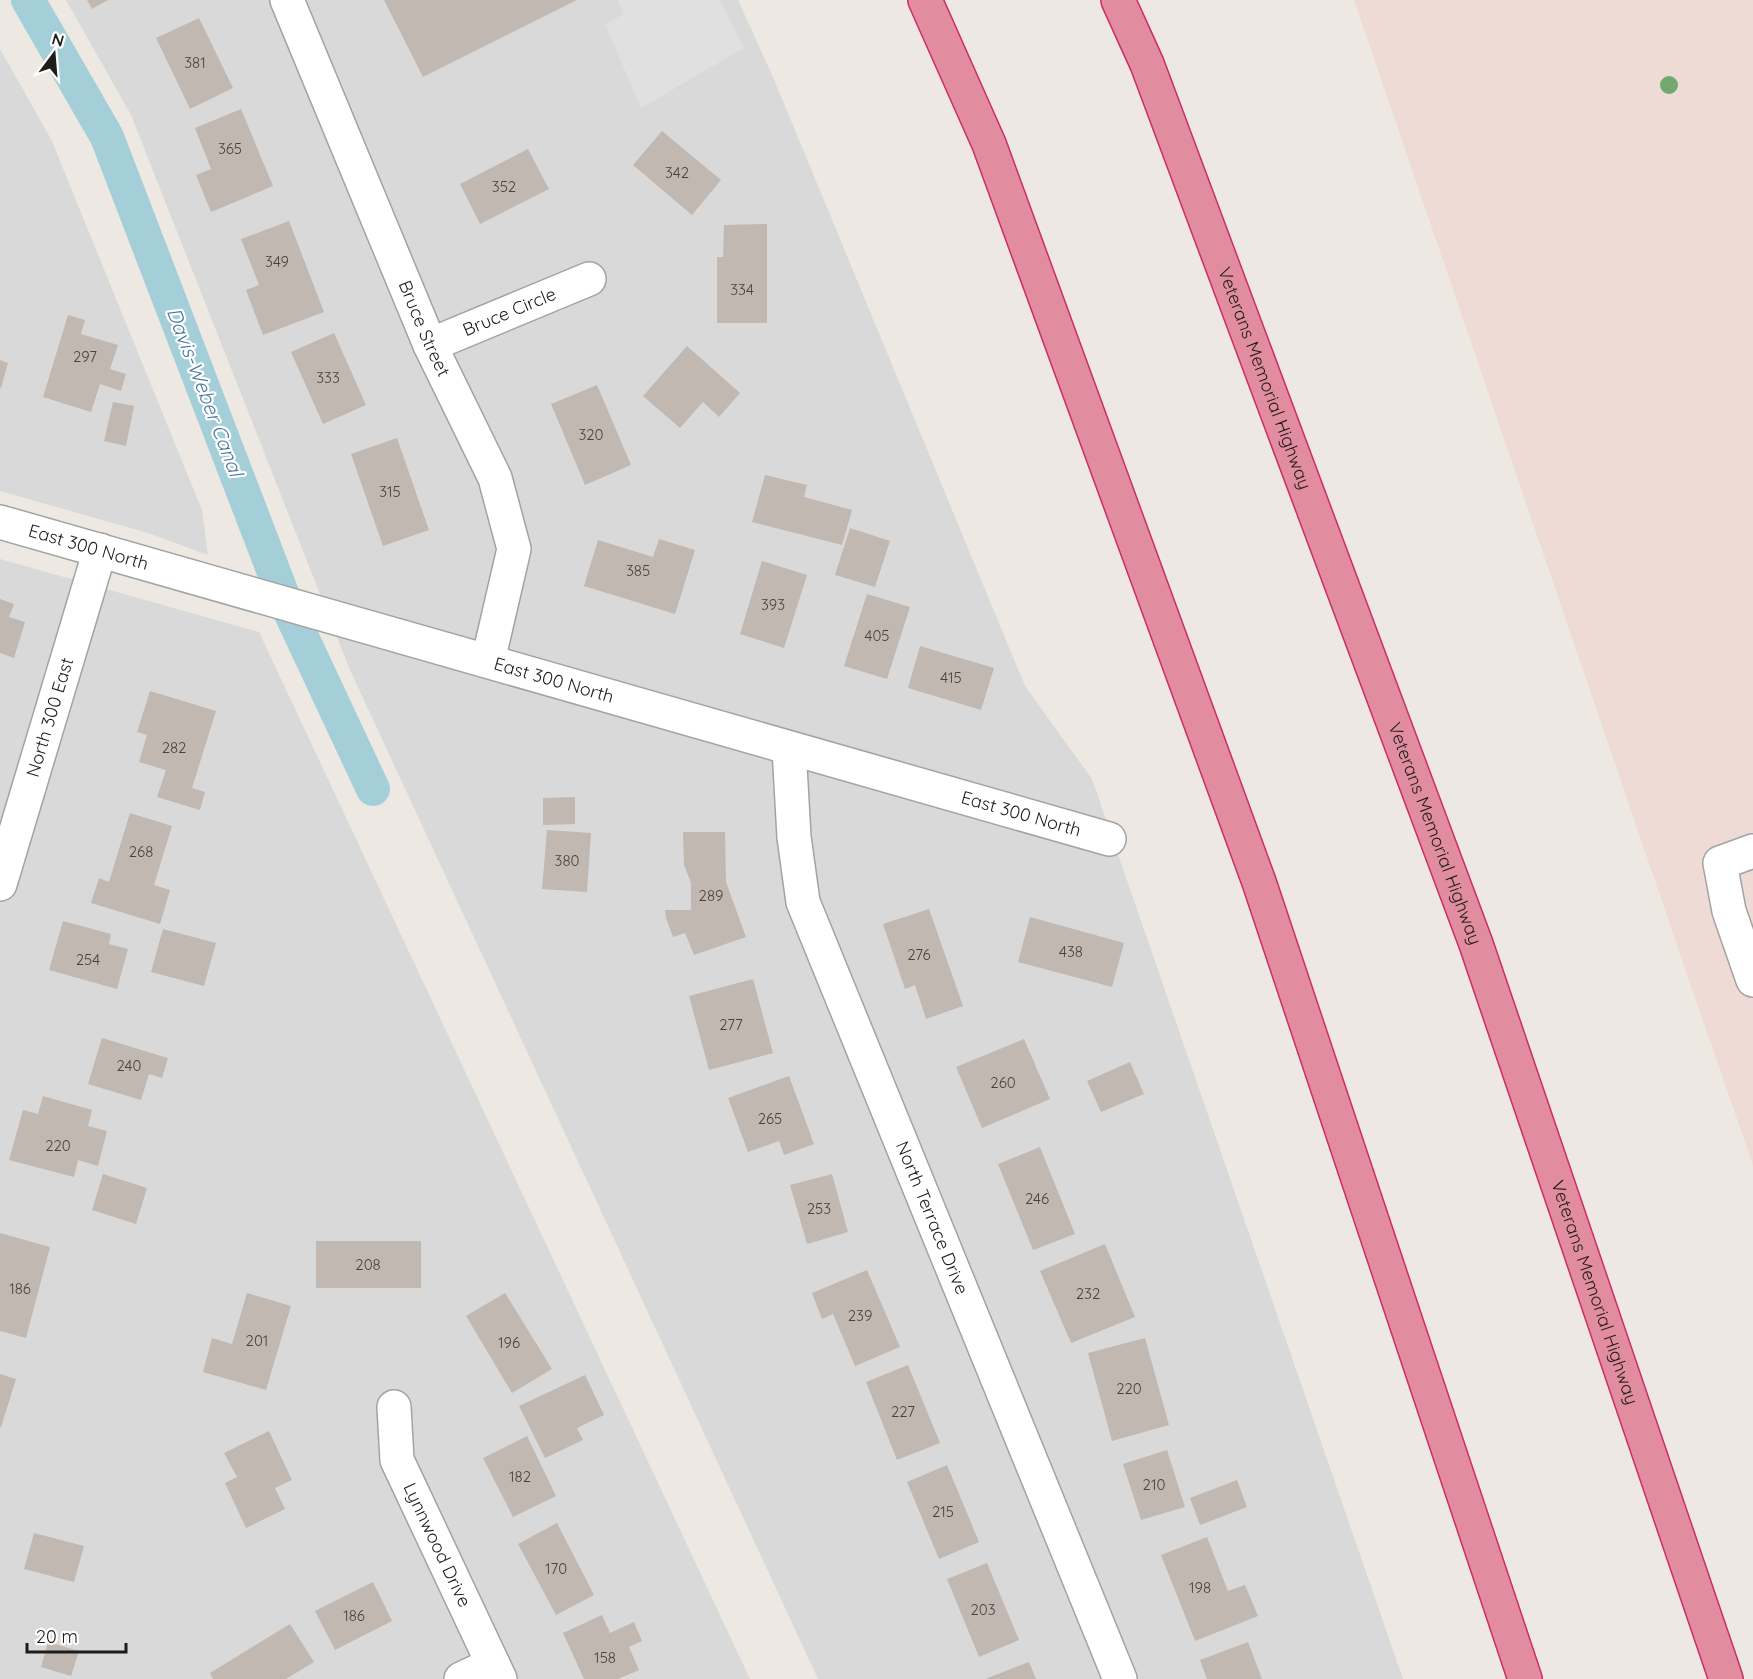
<svg xmlns="http://www.w3.org/2000/svg" width="1753" height="1679" font-family="Quicksand,sans-serif">
  <style>
    .residential { fill: #dad9d9 }
    .military { fill: #eedbd5 }
    .parking { fill: #e0e0e0 }
    .lines { fill: none; stroke-linecap: round; stroke-linejoin: round }
    .canal { stroke: #a4cfd9; stroke-width: 34 }
    .building { fill: #c1b8b2 }
    .minor-casing { stroke: #a3a3a3; stroke-width: 36 }
    .highway-casing { stroke: #ce2c68; stroke-width: 36 }
    .minor { stroke: #fff; stroke-width: 33 }
    .highway { stroke: #e18c9f; stroke-width: 33 }
    .tree { fill: #73a971 }
    .labels { text-anchor: middle; stroke-width: 4.5; stroke-linejoin: round; paint-order: stroke }
    .number-label { font-size: 15px; fill: #454342 }
    .street-label { font-size: 18px; fill: #1c1c1c; stroke: #fff }
    .water-label { font-size: 20px; font-style: italic; fill: #4b789f; stroke: #fff }
  </style>
  <rect width="100%" height="100%" fill="#ede9e2"/>
  <path class="residential" d="M66 0H738L773 77 1025 686 1092 779 1403 1679H818L350 670 131 115Z
    M0 49 51 139 202 510 208 555 148 533 0 491Z
    M0 559 259 632 750 1679H0Z"/>
  <path class="military" d="M1354 0H1753V1165L1693 992Z"/>
  <path class="parking" d="M617 0H720L744 48 641 108 605 24 624 14Z"/>
  <g class="lines">
    <path class="canal" d="M28 0 107 137 285 601 373 789"/>
  </g>
  <path class="building" d="M87 0H108L92 9Z
    M384 0H577L423 77Z
    M199 18 233 88 190 109 156 38Z
    M241 109 273 186 211 212 196 175 211 169 195 128Z
    M662 131 721 180 692 215 633 165Z
    M528 149 549 189 480 224 460 184Z
    M289 221 324 312 263 335 246 290 259 285 241 239Z
    M767 224V323H717V257H723L724 225Z
    M68 315 85 320 81 334 118 345 110 369 126 374 121 391 100 384 91 412 43 397Z
    M334 333 366 405 323 424 291 352Z
    M687 346 740 393 719 417 703 402 680 428 643 396Z
    M0 360 8 363 1 388H0Z
    M597 385 631 465 585 485 551 404Z
    M113 402 134 406 126 446 104 441Z
    M397 438 429 530 383 546 351 454Z
    M765 475 807 485 804 497 852 510 842 545 752 522Z
    M850 528 890 541 875 587 835 575Z
    M659 539 695 550 675 614 584 586 598 540 653 557Z
    M762 561 807 575 784 648 740 634Z
    M867 594 910 607 887 679 844 666Z
    M0 599 14 604 9 617 25 622 14 658 0 653Z
    M920 646 994 668 981 710 908 688Z
    M150 691 216 711 192 788 205 792 200 810 157 797 166 770 139 762 147 735 137 732Z
    M575 797V824L543 825V798Z
    M130 813 172 826 154 885 170 890 160 924 91 903 99 878 109 882Z
    M547 830 591 833 587 892 542 889Z
    M683 832H725L726 882 746 937 694 955 685 933 673 937 666 918 665 910H691V883L684 865Z
    M929 909 963 1006 926 1019 915 985 905 989 883 924Z
    M1030 917 1124 943 1112 987 1018 962Z
    M63 921 111 934 109 944 128 949 117 989 49 970Z
    M163 929 216 943 204 986 151 972Z
    M753 979 773 1053 709 1070 689 996Z
    M102 1038 168 1058 162 1078 149 1074 141 1100 88 1084Z
    M1024 1039 1050 1099 982 1128 956 1067Z
    M1130 1062 1144 1094 1101 1112 1087 1081Z
    M789 1076 814 1144 784 1155 779 1141 748 1152 728 1098Z
    M43 1096 92 1110 88 1126 107 1131 98 1166 78 1160 74 1177 9 1160 23 1110 38 1114Z
    M1040 1147 1075 1234 1033 1250 998 1164Z
    M103 1174 147 1188 136 1224 92 1210Z
    M832 1174 848 1232 807 1244 790 1185Z
    M0 1233 50 1247 26 1338 0 1331Z
    M316 1241H421V1288H316Z
    M1105 1244 1135 1317 1071 1343 1040 1271Z
    M867 1270 900 1347 855 1366 833 1314 822 1319 812 1293Z
    M247 1293 291 1306 266 1390 203 1372 212 1338 232 1344Z
    M505 1293 552 1369 512 1393 466 1316Z
    M1145 1338 1169 1425 1112 1441 1088 1353Z
    M908 1365 940 1443 897 1460 866 1382Z
    M0 1374 16 1379 1 1427H0Z
    M585 1375 604 1415 577 1428 583 1440 545 1458 519 1406Z
    M269 1431 292 1480 275 1488 285 1509 246 1528 225 1483 237 1477 224 1453Z
    M527 1436 556 1496 513 1517 483 1458Z
    M1167 1450 1185 1507 1141 1520 1123 1464Z
    M947 1465 979 1542 939 1559 907 1482Z
    M1237 1480 1247 1507 1200 1525 1190 1498Z
    M557 1523 594 1595 556 1615 518 1544Z
    M34 1533 84 1546 74 1582 24 1569Z
    M1207 1537 1228 1591 1245 1585 1258 1616 1195 1641 1161 1555Z
    M987 1563 1019 1640 979 1657 947 1579Z
    M373 1582 392 1621 335 1650 315 1611Z
    M602 1615 610 1633 634 1622 642 1641 629 1647 639 1670 618 1679H584L563 1633Z
    M290 1624 314 1662 286 1679H213L210 1673Z
    M48 1642 79 1651 71 1676 41 1667Z
    M1248 1642 1262 1679H1207L1200 1660Z
    M1029 1662 1036 1679H985Z"/>
  <g class="lines">
    <defs>
      <g id="minor">
        <path id="s1" d="M287 0 430 345 495 478 514 549 488 661"/>
        <path id="s2" d="M430 345 589 279"/>
        <path id="s3" d="M0 522 1109 839"/>
        <path id="s4" d="M789 748 794 837 803 902 1120 1679"/>
        <path d="M1753 851 1720 863 1729 911 1753 980"/>
        <path id="s5" d="M0 884 100 550"/>
        <path id="s6" d="M394 1407 397 1460 500 1679"/>
        <path d="M461 1679 493 1664"/>
      </g>
      <g id="highway">
        <path d="M925 0 989 144 1259 882 1525 1679"/>
        <path id="s7" d="M1118 0 1147 64 1476 944 1726 1679"/>
      </g>
    </defs>
    <use href="#minor" class="minor-casing"/>
    <use href="#highway" class="highway-casing"/>
    <use href="#minor" class="minor"/>
    <use href="#highway" class="highway"/>
  </g>
  <circle class="tree" cx="1669" cy="85" r="9"/>
  <g class="labels">
    <g class="number-label">
      <text x="195" y="68">381</text>
      <text x="230" y="154">365</text>
      <text x="677" y="178">342</text>
      <text x="504" y="192">352</text>
      <text x="277" y="267">349</text>
      <text x="742" y="295">334</text>
      <text x="85" y="362">297</text>
      <text x="328" y="383">333</text>
      <text x="591" y="440">320</text>
      <text x="390" y="497">315</text>
      <text x="638" y="576">385</text>
      <text x="773" y="610">393</text>
      <text x="877" y="641">405</text>
      <text x="951" y="683">415</text>
      <text x="174" y="753">282</text>
      <text x="141" y="857">268</text>
      <text x="567" y="866">380</text>
      <text x="711" y="901">289</text>
      <text x="1071" y="957">438</text>
      <text x="919" y="960">276</text>
      <text x="88" y="965">254</text>
      <text x="731" y="1030">277</text>
      <text x="129" y="1071">240</text>
      <text x="1003" y="1088">260</text>
      <text x="770" y="1124">265</text>
      <text x="58" y="1151">220</text>
      <text x="1037" y="1204">246</text>
      <text x="819" y="1214">253</text>
      <text x="368" y="1270">208</text>
      <text x="20" y="1294">186</text>
      <text x="1088" y="1299">232</text>
      <text x="860" y="1321">239</text>
      <text x="257" y="1346">201</text>
      <text x="509" y="1348">196</text>
      <text x="1129" y="1394">220</text>
      <text x="903" y="1417">227</text>
      <text x="520" y="1482">182</text>
      <text x="1154" y="1490">210</text>
      <text x="943" y="1517">215</text>
      <text x="556" y="1574">170</text>
      <text x="1200" y="1593">198</text>
      <text x="983" y="1615">203</text>
      <text x="354" y="1621">186</text>
      <text x="605" y="1663">158</text>
    </g>
    <g class="street-label">
      <text dy="6" stroke="none"><textPath href="#s2" startOffset="86">Bruce Circle</textPath></text>
      <text dy="6" stroke="none"><textPath href="#s1" startOffset="356">Bruce Street</textPath></text>
      <text dy="6" stroke="none"><textPath href="#s7" startOffset="406">Veterans Memorial Highway</textPath></text>
      <text dy="6" stroke="none"><textPath href="#s3" startOffset="92">East 300 North</textPath></text>
      <text dy="6" stroke="none"><textPath href="#s3" startOffset="576">East 300 North</textPath></text>
      <text dy="6" stroke="none"><textPath href="#s5" startOffset="174">North 300 East</textPath></text>
      <text dy="6" stroke="none"><textPath href="#s3" startOffset="1062">East 300 North</textPath></text>
      <text dy="6" stroke="none"><textPath href="#s7" startOffset="892">Veterans Memorial Highway</textPath></text>
      <text dy="6" stroke="none"><textPath href="#s4" startOffset="496">North Terrace Drive</textPath></text>
      <text dy="6" stroke="none"><textPath href="#s7" startOffset="1378">Veterans Memorial Highway</textPath></text>
      <text dy="6" stroke="none"><textPath href="#s6" startOffset="147">Lynnwood Drive</textPath></text>
    </g>
    <g class="water-label">
      <text transform="translate(205 392) rotate(69)" y="7">Davis-Weber Canal</text>
    </g>
  </g>
  <g transform="translate(54 54) rotate(16)" stroke="#ffffff" stroke-width="4.5" paint-order="stroke">
  <path d="M0-4.5L10 22L0 15L-10 22Z" fill="#1c1c1c"/>
  <text y="-9" font-size="16" font-weight="bold" text-anchor="middle" fill="#1c1c1c">N</text>
  </g>
  <path d="M27 1643v9h99v-9" fill="none" stroke="#1c1c1c" stroke-width="3"/>
  <text x="36" y="1643" font-size="18" fill="#1c1c1c" stroke="#ffffff" stroke-width="4.5" paint-order="stroke">20 m</text>
</svg>
